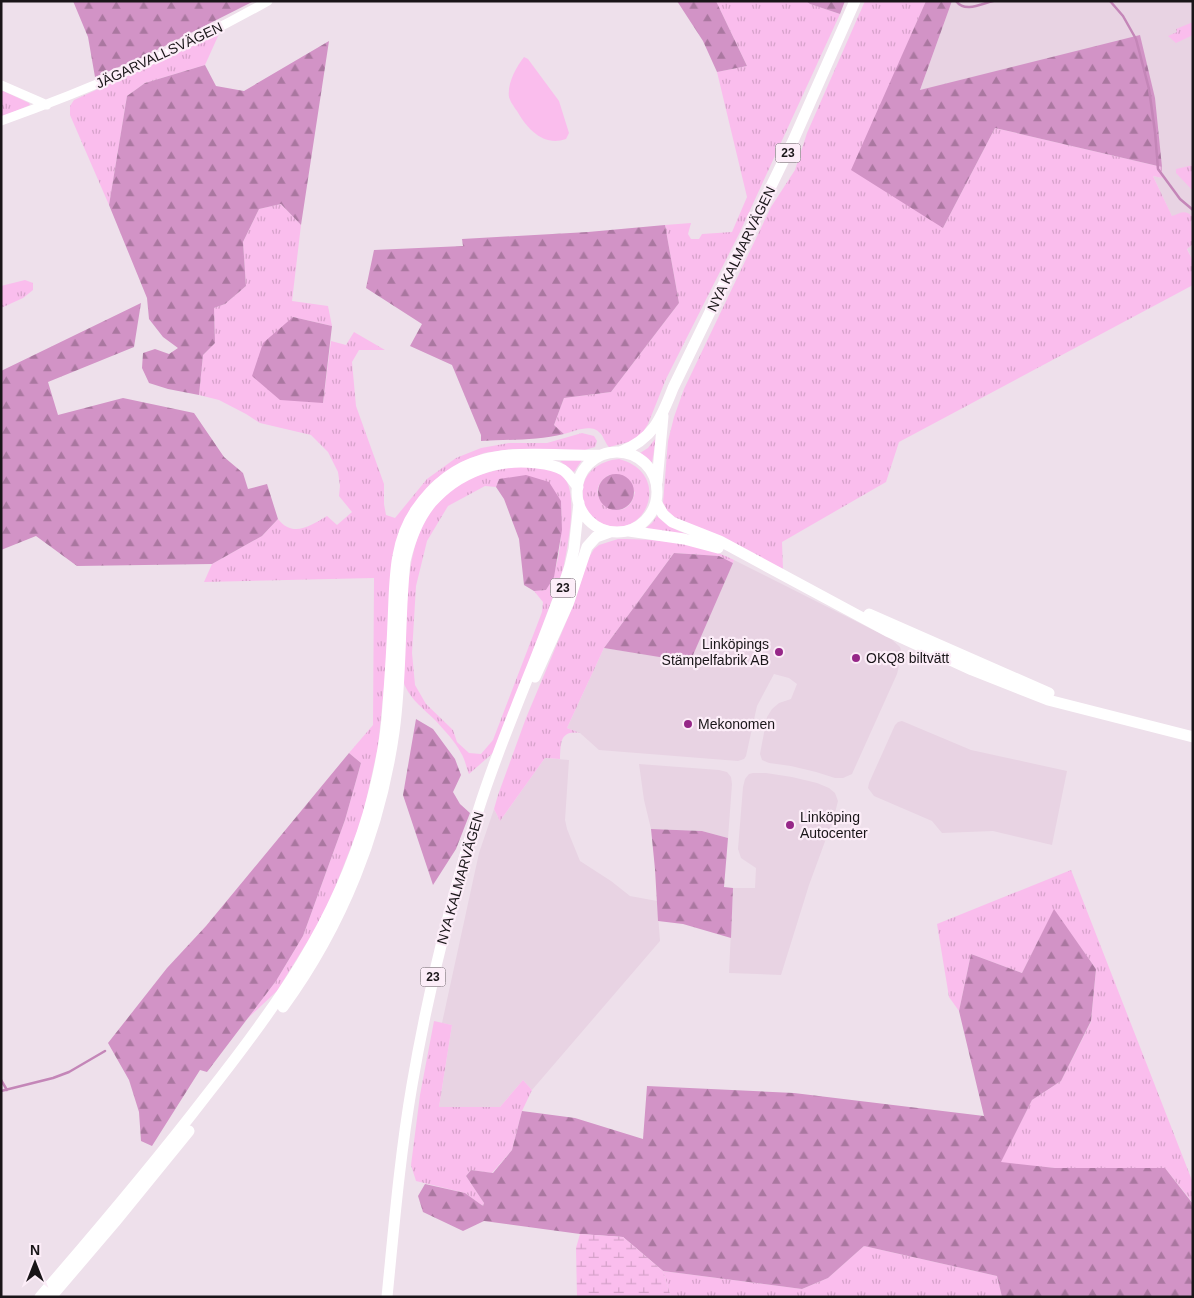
<svg xmlns="http://www.w3.org/2000/svg" width="1194" height="1298" font-family="Arial,sans-serif">
  <style>
    .built { fill: #e8d3e3 }
    .grass { fill: url(#grass-tufts); fill-rule: evenodd }
    .forest { fill: url(#forest-firs) }
    .wetland { fill: url(#wetland-marsh) }
    .park { fill: #fabded }
    .lines { fill: none; stroke-linecap: round; stroke-linejoin: round }
    .stream { stroke: #c486b8; stroke-width: 2.5 }
    .minor { stroke: #fff; stroke-width: 9 }
    .major { stroke: #fff; stroke-width: 11 }
    .poi-dot { fill: #962788; stroke: #fcedf8; stroke-width: 2 }
    .labels { text-anchor: middle; stroke-width: 4.5; stroke-linejoin: round; paint-order: stroke }
    .shield { fill: #fcedf8; stroke: #5d565b; stroke-width: 1 }
    .shield-label { font-size: 12px; font-weight: bold; fill: #191518 }
    .street-label { font-size: 14px; fill: #191518; stroke: #fcedf8 }
    .poi-label { font-size: 14px; fill: #191518; stroke: #fcedf8; text-anchor: start }
  </style>
  <defs>
    <pattern id="grass-tufts" width="24" height="20" patternUnits="userSpaceOnUse" patternTransform="scale(1.25)"><rect width="24" height="20" fill="#fabded"/><path d="M3 7l-1-3M5 7V3M7 7l1-3M15 17l-1-3M17 17v-4M19 17l1-3" fill="none" stroke="#d6a2ca"/></pattern>
    <pattern id="forest-firs" width="22" height="20" patternUnits="userSpaceOnUse" patternTransform="scale(1.25)"><rect width="22" height="20" fill="#d293c6"/><path d="M5 1l3.5 6h-7zM16 11l3.5 6h-7z" fill="#aa77a0"/></pattern>
    <pattern id="wetland-marsh" width="20" height="14" patternUnits="userSpaceOnUse" patternTransform="scale(1.25)"><rect width="20" height="14" fill="#fabded"/><path d="M1 5h8M5 5V1M11 12h8M15 12V8" fill="none" stroke="#d6a2ca"/></pattern>
  </defs>
  <rect width="100%" height="100%" fill="#eee0eb"/>
  <path class="built" d="M952 1H1193V261L1153 176 1162 178V167L920 90Z
    M734 560 891 639 900 647 902 654 897 674 852 774 843 778H835L816 772 791 766 769 763 762 760 760 754 767 717 772 709 779 703 791 699 797 684 789 678 774 674 757 706 746 756 744 759 738 761 599 750 580 733 567 728 604 648 690 661Z
    M902 721 971 750 1067 771 1052 845 993 831 942 833 932 821 874 796 868 788 869 783 895 725 898 722Z
    M545 758 569 760 565 820 567 829 580 861 611 881 630 896 657 901 660 941 532 1090 523 1080 500 1107H439L452 1025 442 1023 479 853 494 809 500 821Z
    M639 764 719 770 727 772 731 777 732 784 728 838 702 831 651 829 644 800Z
    M753 773H766L792 777 817 783 829 788 835 793 838 801 834 817 809 885 781 975 729 973 733 888H755L756 868 741 858 738 849 743 787 745 779 749 774Z"/>
  <path class="grass" d="M716 1H806L810 4 840 14 740 232 666 379 648 424 641 435 632 441 609 447C605 443 604 437 600 433 592 423 574 431 564 434L554 425 564 398 611 392 679 303 665 225 691 223 688 234 691 239H699L702 234 732 232 747 197 717 72 747 66Z
    M865 1H926L896 70 943 228 995 128 1162 167V178L1153 176 1172 216C1181 213 1185 209 1193 217L1191 222 1193 244 1187 249 1193 261V285L899 442 886 482 782 542 783 569 680 521 668 512 663 503 668 441 674 417 684 389 771 207 795 170 807 133Z
    M1193 22V35L1176 43 1168 36 1177 32 1176 29Z
    M219 34 205 65 145 83 127 96 109 205 70 115V106L74 100Z
    M1 90 29 103 30 105 1 117Z
    M1193 165V191L1176 173V169Z
    M281 204 301 225 292 301 328 306 332 326 293 317 323 403 331 341 346 345 354 332 385 350H359L352 362 356 406 384 484V504L386 515 395 518 427 479 456 458 481 448 509 443H547L582 433 594 436 597 441 595 447 585 450 512 449 484 453 459 463 444 473 431 483 411 508 400 529 392 559 385 677 378 747 362 819 325 913 277 991 247 1019 276 981 303 936 345 820 361 763 349 753 373 725 374 578 204 582 212 564 262 536 278 519C293 538 310 526 327 516L337 525 352 512 339 496 340 486 338 472 328 452 311 435 260 423 246 414 219 400 199 395 203 355 215 343 214 308 225 304 246 286 243 242 259 209Z
    M25 280 33 283V290L23 298 1 308V286Z
    M656 438 652 463 648 458 640 453 648 448Z
    M619 459C674 473 646 544 601 523 593 519 586 511 584 503 577 477 596 461 619 459ZM609 475 635 492C627 532 575 496 609 475Z
    M582 460 574 472 560 461Z
    M511 467C527 467 545 466 560 474 581 486 567 549 563 570L499 742 494 752 469 774C466 767 465 759 461 753 455 741 444 730 435 720 424 709 412 701 405 686 401 678 405 641 406 630 408 572 409 506 471 478 483 473 497 470 511 467ZM499 479 561 501C562 530 562 564 546 590L534 591 543 602 542 612 493 740 481 754 469 753 457 742 453 730 426 704 415 685 412 653 416 586 427 541 448 506 485 486 496 487Z
    M657 516C673 532 690 535 711 541L645 529 652 523Z
    M618 539C658 539 698 542 734 560L733 563 719 556 674 553 604 648 567 728 580 733C559 730 561 744 560 759L545 758 500 821 494 809 498 795 526 718 575 601 588 559 594 549 599 545Z
    M1071 870 1193 1183V1203L1165 1168H1055L1000 1163 1032 1100 1061 1081 1091 1022 1096 969 1054 910 1022 973 971 954 959 1011 949 997 937 924Z
    M434 1021 452 1025 439 1107H500L523 1080 532 1090 522 1111 512 1150 492 1173 471 1170 466 1176 484 1203 483 1206 465 1193 416 1181 411 1165 420 1095Z
    M864 1246 997 1276 1002 1297H671L663 1271 802 1289 828 1278Z"/>
  <path class="forest" d="M73 1H254L143 57 95 77 88 37Z
    M677 1H716L747 66 717 72 703 41Z
    M806 1H845L840 14 810 4Z
    M926 1H952L920 90 1140 35 1155 98 1162 167 995 128 943 228 851 170Z
    M329 41 301 225 281 204 259 209 243 242 246 286 225 304 214 308 215 343 203 355 199 395 168 389 149 383 142 368 143 353 155 349 169 354 178 348 163 337 149 319 147 298 109 205 127 96 145 83 205 65 216 86 244 91Z
    M665 225 679 303 611 392 564 398 554 425 564 434C537 441 509 439 481 441V435L452 365 410 346 422 324 366 288 374 250 463 246 462 239 588 232Z
    M141 303 134 347 48 382 58 415 123 398 194 413 224 457 243 473 248 489 267 484 278 519 262 536 212 564 77 566 36 536 1 550V371Z
    M293 317 332 326 323 403 280 400 252 376 263 343Z
    M598 492a18 18 0 1 1 36 0a18 18 0 1 1-36 0Z
    M526 475 549 482 561 501 562 530 554 577 546 590 534 591 524 585 519 539 504 499 496 487 499 479Z
    M674 553 719 556 733 563 690 662 604 648Z
    M416 719 433 729 455 759 461 775 453 792 460 804 470 813 456 849 433 885 403 795Z
    M349 753 361 763 345 820 303 936 276 981 207 1072 200 1070 152 1146 141 1141 139 1112 129 1080 108 1043 167 968 206 926Z
    M651 829 702 831 728 838 724 887 733 888 731 938 683 924 658 921 655 869Z
    M1054 909 1096 969 1091 1021 1061 1081 1032 1100 1001 1162 1055 1168H1165L1193 1204V1297H1002L997 1276 864 1246 828 1278 802 1289 663 1271 623 1237 580 1234 484 1221 463 1231 423 1212 418 1196 425 1184 465 1193 483 1206 484 1203 466 1176 471 1170 493 1173 512 1150 522 1111 575 1118 643 1139 647 1086 794 1093 984 1116 959 1011 971 954 1022 973Z"/>
  <path class="wetland" d="M580 1234 623 1237 663 1271 671 1297H577L576 1248Z"/>
  <path class="park" d="M524 57 528 59 559 101 569 133 566 139C544 147 527 129 517 111 514 107 510 101 509 97 507 84 516 67 524 57Z"/>
  <g class="lines">
    <path class="stream" d="M956 1C965 13 981 4 993 1
      M1110 1 1123 16 1136 39 1149 89 1155 132 1158 169 1180 199 1193 210
      M1 1080 7 1090
      M1 1091 53 1078 69 1072 105 1051"/>
    <path class="minor" d="M1 85 47 105
      M1 121C94 88 183 49 268 1"/>
    <path class="major" d="M620 452C653 439 661 419 673 388L793 141 855 1
      M577 492a40 40 0 1 1 80 0a40 40 0 1 1-80 0Z
      M657 482 663 416
      M656 502 663 514 672 522 720 541 887 631 972 670 1048 700 1193 737
      M629 531 684 539 718 548
      M869 614 1049 693
      M535 677 568 604 587 547 596 537 610 532
      M283 1007C342 926 380 831 394 732 402 675 399 618 405 561 410 540 417 520 431 503 458 472 497 458 537 463 546 464 555 465 563 470 569 474 573 481 578 487
      M40 1297C97 1231 153 1165 206 1096 277 1006 335 926 368 814 378 779 386 742 388 705 390 678 392 650 393 622 395 584 393 543 416 510 465 438 529 457 602 455
      M51 1297 115 1222 189 1131
      M387 1297C394 1226 400 1155 412 1085 428 991 451 899 479 808 505 726 543 648 570 566L574 549 579 503"/>
  </g>
  <g class="poi-dot">
    <circle cx="779" cy="652" r="5"/>
    <circle cx="856" cy="658" r="5"/>
    <circle cx="688" cy="724" r="5"/>
    <circle cx="790" cy="825" r="5"/>
  </g>
  <g class="labels">
    <g class="shield">
      <rect x="775.5" y="143.5" width="25" height="19" rx="4"/>
      <rect x="550.5" y="578.5" width="25" height="19" rx="4"/>
      <rect x="420.5" y="967.5" width="25" height="19" rx="4"/>
    </g>
    <g class="shield-label">
      <text x="788" y="157">23</text>
      <text x="563" y="592">23</text>
      <text x="433" y="981">23</text>
    </g>
    <g class="street-label">
      <text transform="translate(159 55) rotate(-25)" y="5">JÄGARVALLSVÄGEN</text>
      <text transform="translate(741 249) rotate(-64)" y="5">NYA KALMARVÄGEN</text>
      <text transform="translate(460 878) rotate(-74)" y="5">NYA KALMARVÄGEN</text>
    </g>
    <g class="poi-label">
      <text x="769" y="649" text-anchor="end">Linköpings<tspan x="769" dy="16">Stämpelfabrik AB</tspan></text>
      <text x="866" y="663">OKQ8 biltvätt</text>
      <text x="698" y="729">Mekonomen</text>
      <text x="800" y="822">Linköping<tspan x="800" dy="16">Autocenter</tspan></text>
    </g>
  </g>
  <rect width="1194" height="1298" fill="none" stroke="#191518" stroke-width="5"/>
  <g transform="translate(35 1263)" stroke="#fcedf8" stroke-width="4" paint-order="stroke">
  <path d="M0-4L9 19L0 12L-9 19Z" fill="#191518"/>
  <text y="-8" font-size="14" font-weight="bold" text-anchor="middle" fill="#191518">N</text>
  </g>
</svg>
